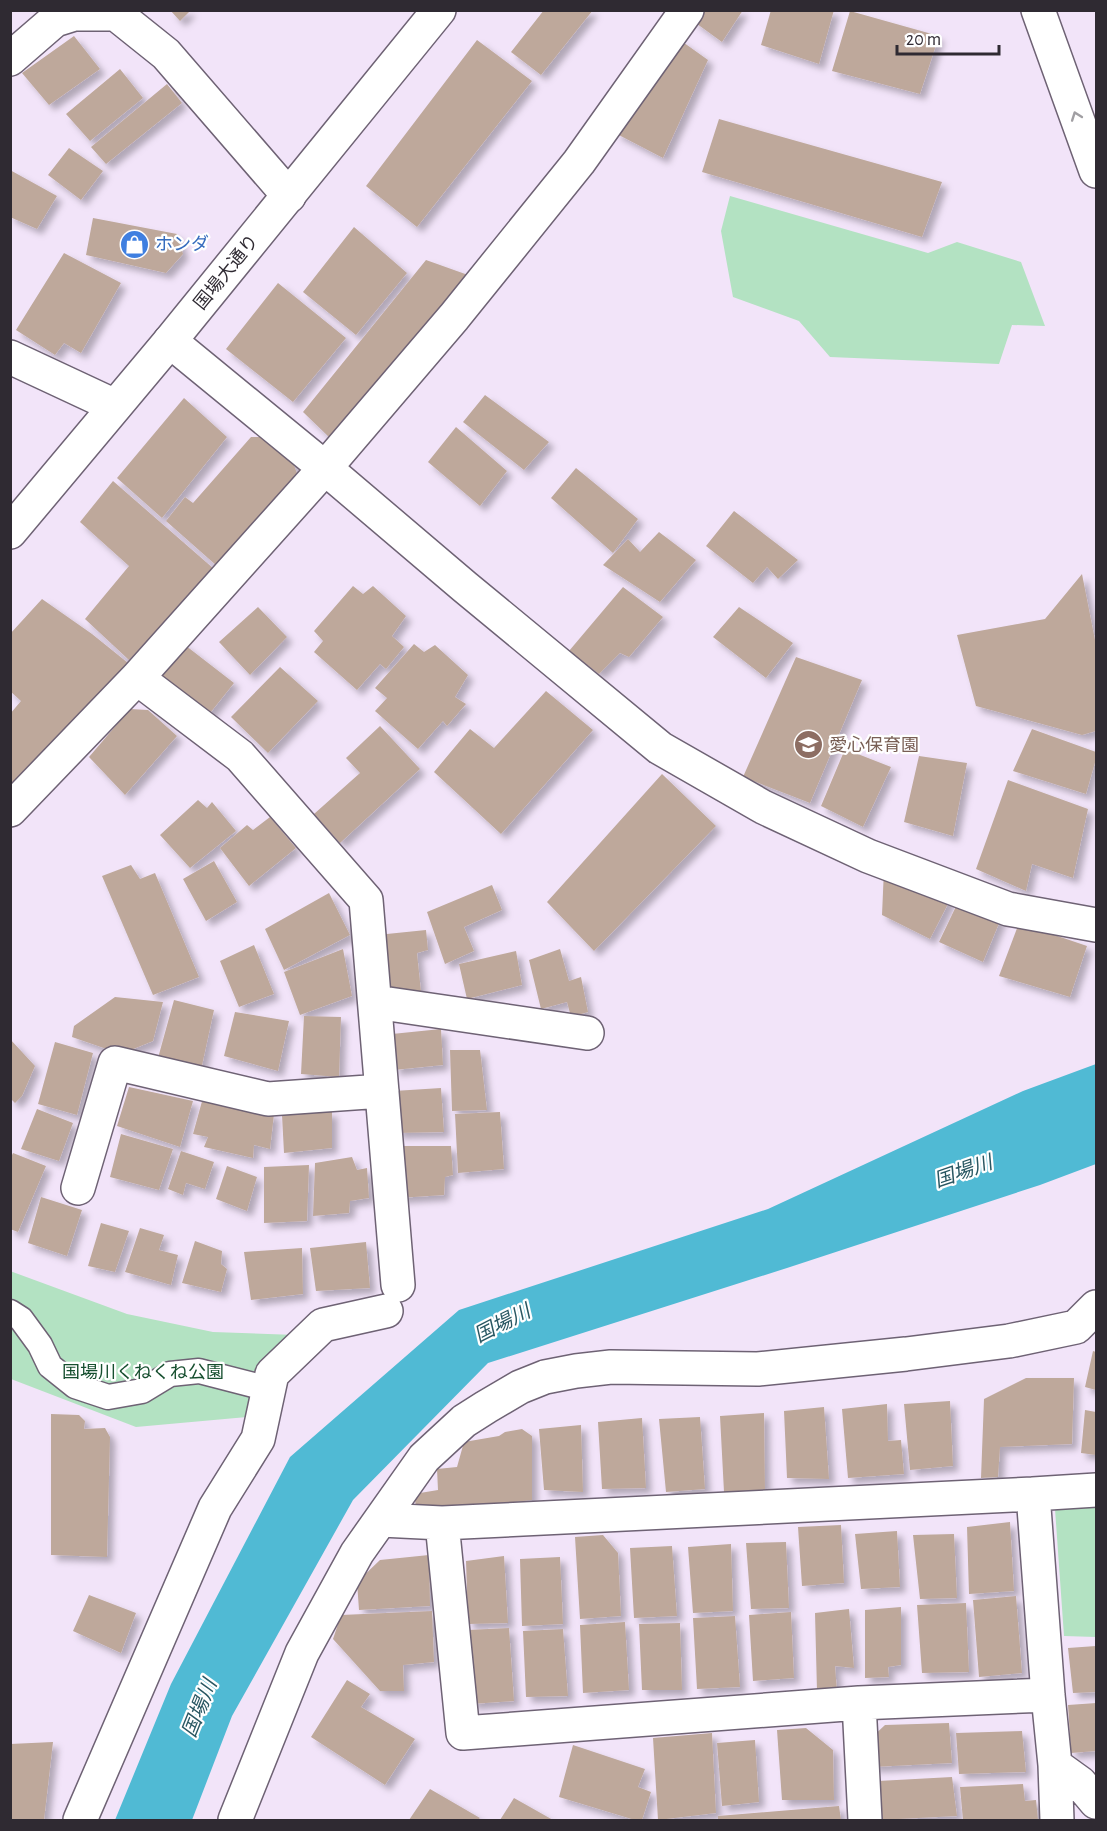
<svg xmlns="http://www.w3.org/2000/svg" width="1107" height="1831" font-family="'Alegreya Sans','Noto Sans JP',sans-serif">
  <style>
    .green { fill: #b3e2c2 }
    .water { fill: #50bad4 }
    .building { fill: #bea89b; filter: url(#shadow) }
    .lines { fill: none; stroke-linecap: round; stroke-linejoin: round }
    .pedestrian-casing { stroke: #6e6274; stroke-width: 27 }
    .minor-casing { stroke: #6e6274; stroke-width: 36 }
    .trunk-casing { stroke: #6e6274; stroke-width: 36 }
    .pedestrian { stroke: #fff; stroke-width: 24 }
    .minor { stroke: #fff; stroke-width: 33 }
    .trunk { stroke: #fff; stroke-width: 33 }
    .oneway { stroke: #a19fa3 }
    .labels { text-anchor: middle; stroke-width: 4.5; stroke-linejoin: round; paint-order: stroke }
    .shop-label { font-size: 18px; fill: #366cbe; stroke: #fff; text-anchor: start }
    .street-label { font-size: 18px; fill: #2f2a32; stroke: #fff }
    .education-label { font-size: 18px; fill: #785e54; stroke: #fff; text-anchor: start }
    .park-label { font-size: 18px; fill: #164f2f; stroke: #fff }
    .water-label { font-size: 20px; font-style: italic; fill: #295762; stroke: #fff }
  </style>
  <defs>
    <filter id="shadow"><feDropShadow dx="5.5" dy="5.5" stdDeviation="3" flood-color="#0004"/></filter>
  </defs>
  <rect width="100%" height="100%" fill="#f2e4f9"/>
  <path class="green" d="M730 196 928 253 957 242 1021 262 1045 326 1012 325 999 364 830 357 799 321 733 297 721 231Z
    M10 1271 127 1314 213 1332 296 1335 247 1417 136 1427 11 1379Z
    M1096 1506V1637L1064 1636 1055 1509Z"/>
  <path class="water" d="M1096 1064V1164L1040 1185 787 1268 488 1363 353 1500 232 1716 192 1820H115L171 1684 290 1457 459 1310 768 1209 1023 1091Z"/>
  <path class="building" d="M170 10H191L180 21Z
    M544 10H593L541 75 511 52Z
    M701 10H743L722 42 693 21Z
    M771 10H834L819 64 761 45Z
    M850 11 939 36 920 94 832 71Z
    M74 36 100 69 49 105 22 73Z
    M477 40 532 81 417 227 366 186Z
    M680 40 708 60 663 158 615 133Z
    M120 69 143 98 90 141 66 114Z
    M167 84 182 103 106 164 91 147Z
    M719 119 942 182 922 237 702 172Z
    M69 148 103 171 81 200 48 175Z
    M10 170 57 196 37 229 10 217Z
    M93 218 177 234 183 254 166 273 86 255Z
    M354 227 407 273 356 335 303 292Z
    M64 253 121 283 81 353 64 343 55 355 16 330Z
    M426 260 468 275 330 438 303 412Z
    M278 283 346 338 293 402 226 349Z
    M485 395 549 442 524 470 463 422Z
    M184 398 227 437 162 518 117 478Z
    M456 427 507 471 480 506 428 462Z
    M251 437H271L290 454 299 479 217 566 166 521 185 497 193 503Z
    M576 468 638 519 613 553 551 498Z
    M113 481 214 569 129 660 85 619 129 566 80 522Z
    M734 511 798 560 778 579 767 567 753 583 706 546Z
    M659 532 696 560 660 602 603 565 628 539 640 552Z
    M1082 574 1096 645V731L1082 735 976 706 957 635 1045 619Z
    M353 586 363 594 373 586 406 616 392 636 404 647 386 669 380 664 357 690 314 652 323 641 314 631Z
    M623 587 663 617 629 657 620 653 599 674 569 651Z
    M42 599 92 634 128 663 10 789V714L21 701 10 691V634Z
    M258 607 287 637 250 675 219 642Z
    M739 607 793 643 766 678 713 637Z
    M181 642 234 683 206 718 153 676Z
    M414 644 424 652 435 645 468 675 455 697 466 704 447 726 443 721 418 749 375 711 387 698 375 688Z
    M796 657 862 680 810 803 743 777Z
    M280 667 318 701 268 753 231 717Z
    M546 691 593 730 501 834 434 772 470 729 494 748Z
    M130 709 148 710 177 736 125 795 89 757Z
    M380 726 420 769 340 843 314 814 360 773 346 758Z
    M1032 729 1096 752V759L1086 794 1013 771Z
    M845 749 891 767 863 827 821 806Z
    M919 756 967 763 953 836 904 822Z
    M662 774 716 826 594 951 547 902Z
    M1008 780 1088 809 1073 878 1032 864 1026 891 976 869Z
    M198 800 207 808 212 802 236 831 190 868 160 835Z
    M270 817 296 848 249 886 220 848 247 825 253 830Z
    M214 861 237 902 206 921 183 879Z
    M131 865 140 879 155 873 199 977 153 995 102 876Z
    M884 869 951 898 930 939 882 915Z
    M492 885 502 910 464 927 474 951 445 964 427 912Z
    M329 893 350 935 284 970 265 929Z
    M960 898 1002 916 983 962 939 942Z
    M1019 923 1087 946 1070 997 999 976Z
    M426 930 428 950 417 953 421 992 382 994 377 935Z
    M254 945 274 994 239 1007 220 961Z
    M343 949 352 996 300 1015 284 972Z
    M560 949 569 981 581 977 588 1012 571 1017 567 1002 541 1009 529 960Z
    M516 951 522 985 467 999 459 964Z
    M115 997 163 1002 153 1041 121 1054 72 1037 74 1026Z
    M174 1000 214 1010 201 1070 158 1058Z
    M235 1012 289 1021 278 1071 224 1056Z
    M304 1016 341 1017 339 1077 301 1074Z
    M441 1029 443 1065 394 1070 392 1034Z
    M10 1039 35 1066 22 1096 15 1103 10 1098Z
    M55 1042 93 1053 77 1115 38 1104Z
    M450 1050H480L487 1110 452 1111Z
    M129 1087 193 1101 180 1147 117 1126Z
    M441 1088 444 1132 396 1133 394 1091Z
    M204 1094 274 1114 270 1149 254 1145 253 1158 204 1147 208 1137 193 1134Z
    M37 1109 73 1123 59 1161 21 1149Z
    M332 1111V1148L284 1153 282 1115Z
    M500 1112 504 1169 458 1173 455 1114Z
    M121 1134 173 1149 159 1190 110 1177Z
    M394 1146H451L453 1175 445 1177 444 1195 398 1198Z
    M181 1151 214 1162 205 1189 186 1183 183 1195 168 1189Z
    M13 1153 46 1166 18 1232 10 1229V1159Z
    M352 1157 357 1170 367 1168 369 1198 350 1201 349 1213 313 1216 315 1163Z
    M309 1165 307 1221 264 1223V1167Z
    M227 1166 257 1177 247 1211 216 1199Z
    M41 1197 82 1210 67 1256 28 1243Z
    M101 1223 129 1231 115 1272 88 1266Z
    M140 1228 164 1235 159 1250 178 1255 171 1285 125 1272Z
    M195 1241 222 1251 221 1264 227 1269 221 1292 182 1283Z
    M366 1242 370 1288 316 1291 310 1248Z
    M302 1248 303 1294 251 1300 244 1252Z
    M1093 1351 1096 1352V1390L1085 1387Z
    M1026 1378H1074L1072 1444 1000 1447 998 1477 981 1478 984 1399Z
    M950 1401 953 1466 910 1470 904 1404Z
    M887 1404 888 1441 901 1440 904 1474 848 1478 842 1409Z
    M824 1407 829 1479 787 1478 784 1411Z
    M1085 1410 1096 1412V1455L1081 1453Z
    M764 1413 765 1492H724L720 1416Z
    M51 1414 79 1415 85 1421 84 1429 105 1428 110 1437 107 1557 51 1555Z
    M700 1417 705 1489 666 1492 659 1419Z
    M642 1418 646 1488 602 1489 598 1422Z
    M581 1425 583 1492 544 1490 539 1429Z
    M522 1429 532 1436V1500L417 1513 414 1494 438 1490 437 1469 457 1467 464 1442 499 1436 505 1432Z
    M1010 1522 1014 1591 969 1594 967 1527Z
    M841 1525 844 1583 802 1586 798 1527Z
    M897 1531 900 1587 861 1589 855 1534Z
    M954 1534 957 1598 920 1599 913 1535Z
    M603 1535 618 1553 621 1616 580 1619 575 1537Z
    M786 1542 789 1608 751 1609 746 1543Z
    M731 1544 733 1611 693 1613 688 1547Z
    M672 1546 677 1616 634 1618 630 1548Z
    M429 1555 430 1606 359 1610 357 1582 380 1560Z
    M504 1556 508 1623 468 1624 466 1561Z
    M560 1557 563 1624 522 1626 520 1559Z
    M89 1595 136 1613 121 1653 73 1631Z
    M1016 1596 1022 1673 979 1677 973 1600Z
    M966 1603 969 1672 922 1673 917 1605Z
    M901 1607V1665L888 1667 889 1677 865 1678V1610Z
    M849 1609 854 1668 835 1666 837 1692 817 1691 815 1613Z
    M432 1611 434 1662 403 1665 404 1691H380L333 1639 341 1615Z
    M791 1612 794 1678 753 1681 749 1615Z
    M735 1616 740 1687 697 1689 693 1618Z
    M625 1622 629 1690 583 1693 580 1625Z
    M680 1623 682 1690H642L639 1624Z
    M509 1628 514 1701 471 1704 467 1630Z
    M563 1629 568 1696 526 1697 523 1631Z
    M1096 1646V1692L1073 1693 1068 1648Z
    M347 1680 370 1694 361 1707 415 1739 385 1785 311 1737Z
    M1096 1703V1751L1071 1753 1068 1705Z
    M949 1723 952 1763 872 1767 869 1740 885 1725Z
    M806 1728 833 1750 834 1800H782L777 1730Z
    M1022 1731 1026 1772 959 1774 956 1733Z
    M712 1733 716 1813 658 1820 653 1738Z
    M755 1740 759 1802 722 1806 717 1743Z
    M53 1742 44 1820H10V1744Z
    M573 1745 645 1769 638 1787 651 1792 642 1820H635L559 1797Z
    M952 1777 957 1816 879 1820 878 1781Z
    M1023 1784 1025 1801 1036 1800 1038 1820H963L960 1787Z
    M430 1789 480 1818 478 1820H409Z
    M514 1798 553 1820H500Z
    M839 1806 841 1820H718V1816Z"/>
  <g class="lines">
    <defs>
      <path id="pedestrian" d="M10 1312 21 1319 40 1345 50 1366 75 1386 108 1397 142 1391 170 1374 199 1371 257 1386"/>
      <path id="minor" d="M10 59 55 20 74 14H116L166 54 289 196
        M170 341 325 468 465 587 660 748 763 807 868 856 1008 909 1096 925
        M10 357 115 406
        M137 678 240 756 366 900 398 1285
        M10 810 137 678 325 468 454 317 579 162 687 10
        M375 1002 587 1033
        M78 1188 115 1063 268 1099 382 1091
        M1033 1494 1096 1490
        M381 1520 442 1523
        M859 1703 1048 1695
        M1055 1765 1080 1783 1096 1802
        M80 1820 215 1508 258 1439 272 1374 323 1325 386 1311
        M235 1820 302 1653 357 1553 424 1458 464 1421 486 1407 520 1387 545 1377 576 1371 611 1367 758 1369 906 1354 1009 1341 1076 1327 1096 1307
        M865 1820 859 1703 463 1733 442 1523 1033 1494 1048 1695 1055 1765 1057 1820"/>
      <path id="trunk" d="M1038 10 1096 171
        M10 532 170 341 439 10"/>
    </defs>
    <use href="#pedestrian" class="pedestrian-casing"/>
    <use href="#minor" class="minor-casing"/>
    <use href="#trunk" class="trunk-casing"/>
    <use href="#pedestrian" class="pedestrian"/>
    <use href="#minor" class="minor"/>
    <use href="#trunk" class="trunk"/>
  </g>
  <defs><path id="oneway-chevron" d="M-2-3.5L2.5 0L-2 3.5" fill="none" stroke-width="1.6" stroke-linecap="round" stroke-linejoin="round" transform="scale(1.5)"/></defs>
  <use class="oneway" href="#oneway-chevron" transform="translate(1076 116) rotate(-110)"/>
  <defs>
    <symbol id="shop-disc" viewBox="-11 -11 22 22"><circle r="9.5" fill="#3f7fe0" stroke="#fff"/><path d="M-5-2.5h2.3a2.7 3.5 0 0 1 5.4 0H5L5.5 6h-11ZM-1.5-2.5h3a1.5 2.3 0 0 0-3 0Z" fill="#fff"/></symbol>
    <symbol id="school-disc" viewBox="-11 -11 22 22"><circle r="9.5" fill="#8d6e63" stroke="#fff"/><path d="M0-5L7-2L0 1L-7-2ZM-4 1L0 2.5L4 1V4Q0 6-4 4Z" fill="#fff"/></symbol>
  </defs>
  <g fill-rule="evenodd">
    <use href="#shop-disc" x="118" y="228" width="33" height="33"/>
    <use href="#school-disc" x="792" y="728" width="33" height="33"/>
  </g>
  <g class="labels">
    <g class="shop-label">
      <text x="155" y="250">ホンダ</text>
    </g>
    <g class="street-label">
      <text transform="translate(226 272) rotate(-51)" y="6">国場大通り</text>
    </g>
    <g class="education-label">
      <text x="829" y="751">愛心保育園</text>
    </g>
    <g class="park-label">
      <text x="143" y="1378">国場川くねくね公園</text>
    </g>
    <g class="water-label">
      <text transform="translate(963 1171) rotate(-19)" y="7">国場川</text>
      <text transform="translate(502 1323) rotate(-27)" y="7">国場川</text>
      <text transform="translate(199 1708) rotate(-68)" y="7">国場川</text>
    </g>
  </g>
  <rect width="1107" height="1831" fill="none" stroke="#2f2a32" stroke-width="24"/>
  <path d="M897 45v9h102v-9" fill="none" stroke="#2f2a32" stroke-width="3"/>
  <text x="906" y="45" font-size="18" fill="#2f2a32" stroke="#ffffff" stroke-width="4.5" paint-order="stroke">20 m</text>
</svg>
